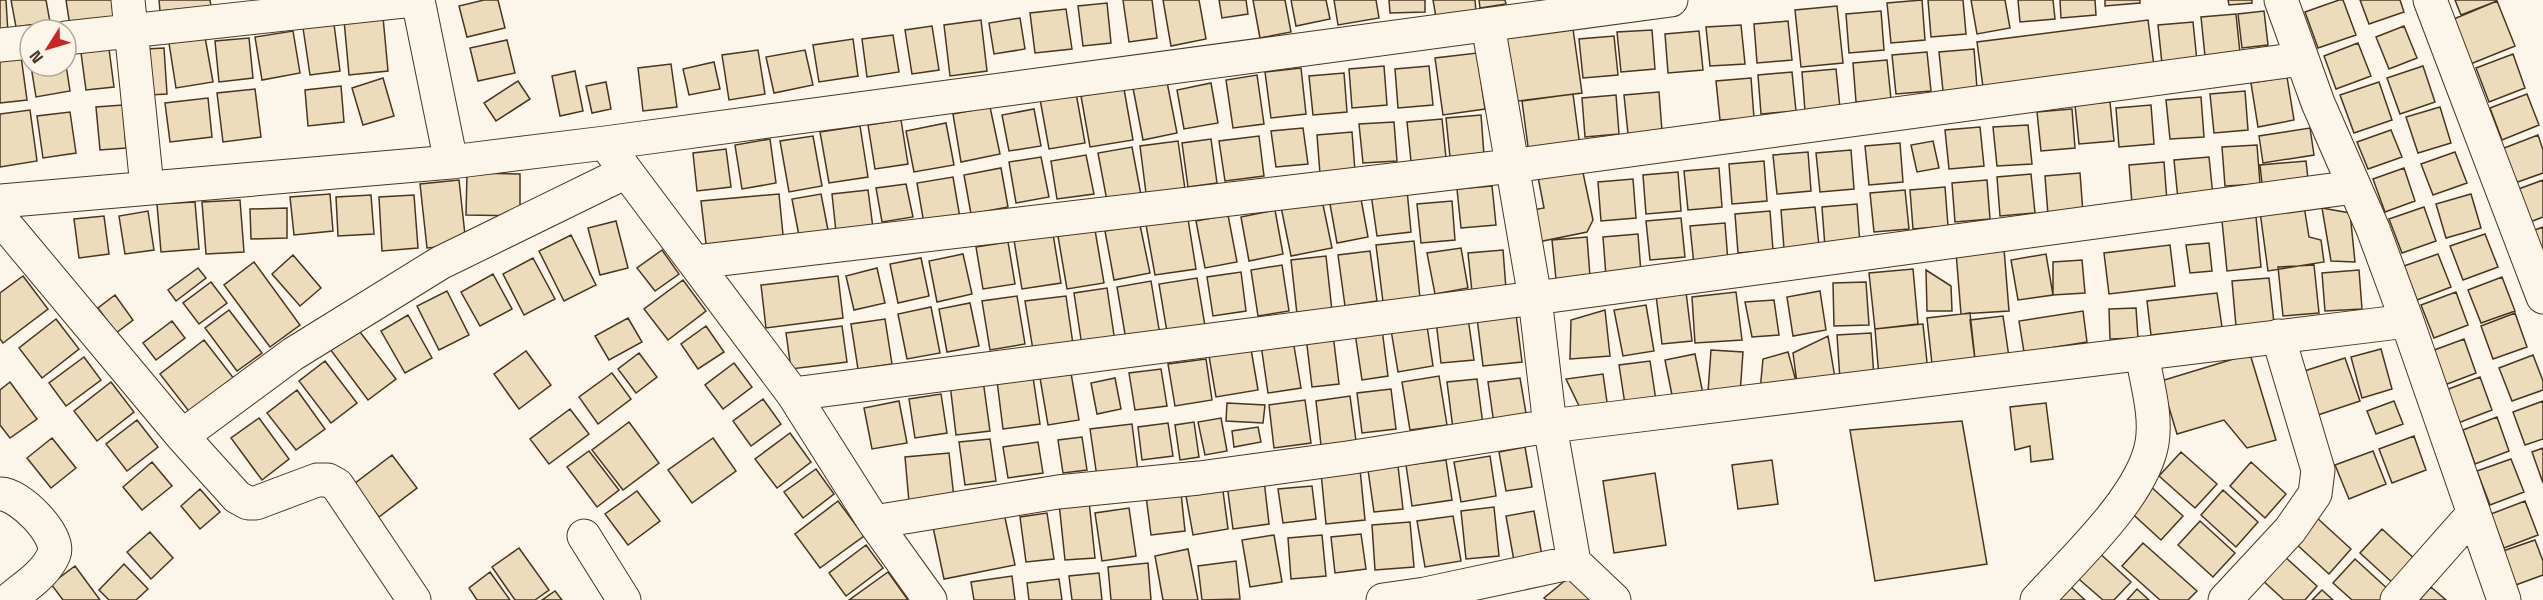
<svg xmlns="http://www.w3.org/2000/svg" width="2543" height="600" font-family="'Space Grotesk',sans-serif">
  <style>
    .building { fill: #ecdcbc; stroke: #4a3520; stroke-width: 1.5 }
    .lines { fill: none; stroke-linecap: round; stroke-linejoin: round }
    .minor-casing { stroke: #4a3520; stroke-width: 35 }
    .minor { stroke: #fbf6e9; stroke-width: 33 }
  </style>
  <rect width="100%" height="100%" fill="#fbf6e9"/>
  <path class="building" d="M0 0H6L8 34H0Z
    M11 0H46L50 22 16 27Z
    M66 0H114L117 18 70 26Z
    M159 0H210L211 6 160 11Z
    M484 0H498L505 28 467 37 459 6Z
    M1123 0H1152L1157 38 1129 42Z
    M1163 0H1199L1206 39 1171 46Z
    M1219 0H1246L1248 14 1222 18Z
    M1253 0H1285L1291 32 1260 38Z
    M1291 0H1326L1330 19 1296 26Z
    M1334 0H1376L1379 18 1338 25Z
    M1389 0H1425V12L1390 13Z
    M1433 0H1475L1476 12 1436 17Z
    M1479 0H1505L1506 4 1480 8Z
    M1922 0 1925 40 1891 43 1887 3Z
    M1928 0H1963L1966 34 1931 37Z
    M1971 0H2005L2010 28 1977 34Z
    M2018 0H2053L2055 19 2020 22Z
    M2060 0H2095L2096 15 2061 18Z
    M2105 0H2140V3L2105 6Z
    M2228 0H2252V3L2229 5Z
    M2339 0H2343L2356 35 2318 48 2305 12Z
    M2360 0H2400L2404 12 2369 24Z
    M2455 0H2496L2497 1 2461 15Z
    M2497 1 2515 46 2468 65 2449 21Z
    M1107 3 1111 43 1083 46 1078 6Z
    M1837 6 1843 63 1801 67 1795 10Z
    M1066 9 1072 49 1035 53 1030 13Z
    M1881 11 1884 50 1849 53 1846 14Z
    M2264 11 2268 45 2242 48 2238 14Z
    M2236 14 2240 53 2205 56 2201 17Z
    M383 17 388 71 349 75 344 20Z
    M1020 18 1025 49 994 54 989 23Z
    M981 20 987 71 950 76 944 25Z
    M2148 20 2154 66 1983 87 1977 42Z
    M1788 21 1792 60 1757 63 1754 24Z
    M2193 22 2197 61 2162 64 2158 25Z
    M334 24 340 71 310 75 303 28Z
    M1741 25 1745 64 1710 66 1706 27Z
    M932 26 939 70 912 74 905 30Z
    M2404 26 2417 58 2389 69 2376 37Z
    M1573 29 1582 93 1511 102 1503 39Z
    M1652 30 1655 69 1621 72 1617 32Z
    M293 31 300 73 262 80 255 37Z
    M1699 31 1703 70 1668 73 1665 34Z
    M893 35 899 72 867 77 862 39Z
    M1614 36 1618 75 1583 78 1579 39Z
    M205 37 213 82 176 88 169 43Z
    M249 38 253 78 219 82 215 41Z
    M853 39 858 76 819 82 813 45Z
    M507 40 515 73 478 81 470 48Z
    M2358 43 2371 76 2336 89 2324 56Z
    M164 48 167 94 149 95 146 49Z
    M109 49 114 87 86 90 81 53Z
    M1974 49 1977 88 1943 91 1939 52Z
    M758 50 765 94 729 100 722 55Z
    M805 50 813 85 774 93 766 57Z
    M1927 52 1931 91 1896 94 1892 55Z
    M1477 53 1485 109 1443 115 1435 58Z
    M2513 54 2525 88 2489 102 2476 68Z
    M21 56 27 100 0 103V59Z
    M1887 60 1891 99 1856 102 1853 63Z
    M714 62 720 89 689 95 683 69Z
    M671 64 677 107 643 111 638 68Z
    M66 65 70 91 36 97 31 66Z
    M1384 66 1387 105 1352 108 1349 69Z
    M1429 66 1433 105 1398 108 1395 69Z
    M2423 66 2435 102 2400 114 2387 78Z
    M1301 68 1306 114 1271 118 1265 72Z
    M1836 69 1840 108 1805 111 1802 72Z
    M575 71 583 111 560 116 552 76Z
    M1792 72 1796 111 1761 114 1758 75Z
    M1344 73 1347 112 1313 115 1309 76Z
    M1257 75 1264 124 1233 128 1226 80Z
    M2287 77 2294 120 2258 127 2251 83Z
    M383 78 394 116 363 125 352 88Z
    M1751 78 1754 118 1720 120 1716 81Z
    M518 81 530 99 496 121 484 103Z
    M606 82 611 109 592 113 586 86Z
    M1167 82 1177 133 1143 140 1133 88Z
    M2379 82 2392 120 2354 133 2340 95Z
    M1211 83 1218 123 1184 129 1177 90Z
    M341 86 344 122 308 126 305 90Z
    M255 89 261 137 223 142 217 93Z
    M1124 89 1133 140 1090 147 1081 96Z
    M2245 91 2248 130 2214 133 2210 94Z
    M1659 92 1662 131 1628 134 1624 95Z
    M1076 93 1085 143 1049 149 1040 99Z
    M1573 94 1580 147 1529 154 1522 101Z
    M2527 94 2539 125 2502 140 2490 108Z
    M1616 95 1619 134 1585 137 1582 98Z
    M2201 97 2204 137 2170 139 2166 100Z
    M208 98 212 137 170 142 165 103Z
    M2110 102 2114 141 2079 144 2075 105Z
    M123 105 126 148 100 150 96 107Z
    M2151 105 2154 144 2119 147 2116 108Z
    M990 107 1000 154 961 162 953 114Z
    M2440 107 2451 143 2418 153 2406 117Z
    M1034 109 1041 146 1009 151 1002 115Z
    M2072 109 2075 148 2041 151 2037 112Z
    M30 110 37 161 0 167V114Z
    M70 112 76 153 43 158 37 116Z
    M1481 115 1484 155 1450 157 1446 118Z
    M1442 119 1446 158 1411 161 1407 122Z
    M901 120 908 164 875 169 868 125Z
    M1394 122 1397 161 1363 163 1359 124Z
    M946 123 954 165 914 172 906 131Z
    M2028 125 2032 164 1997 166 1993 127Z
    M860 126 868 177 829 183 820 132Z
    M1980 127 1984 166 1949 169 1945 130Z
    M1303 128 1308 164 1276 167 1271 131Z
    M2310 128 2314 155 2263 163 2259 136Z
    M2391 130 2402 157 2368 169 2357 142Z
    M1352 132 1355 171 1320 174 1317 135Z
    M2538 135 2543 150V173L2512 184 2499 150Z
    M813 136 822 186 789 192 780 141Z
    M1259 136 1264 176 1225 181 1219 141Z
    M770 139 776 183 742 189 735 145Z
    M1211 139 1217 183 1188 187 1182 143Z
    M1178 141 1186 196 1147 201 1140 146Z
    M1933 141 1939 168 1917 172 1911 145Z
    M1900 143 1903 182 1869 185 1865 146Z
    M2257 145 2260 184 2225 186 2222 147Z
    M1132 147 1141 195 1107 201 1098 153Z
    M726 149 731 187 697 191 693 153Z
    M1851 150 1854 189 1820 192 1816 153Z
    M1808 152 1811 191 1777 194 1773 155Z
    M2455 152 2467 183 2433 195 2421 164Z
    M1086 155 1094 194 1057 199 1051 161Z
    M1041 157 1049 197 1016 203 1009 162Z
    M2209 157 2213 196 2178 199 2174 160Z
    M1764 161 1767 201 1732 204 1729 164Z
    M2306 161 2309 188 2263 192 2260 165Z
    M2164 162 2167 201 2132 204 2129 165Z
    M1001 168 1008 207 971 214 964 175Z
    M1582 168 1593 220 1587 232 1533 243 1527 211 1544 208 1538 177Z
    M1719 168 1722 207 1688 210 1684 171Z
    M2404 168 2415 201 2385 212 2373 179Z
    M1678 172 1681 211 1646 214 1643 175Z
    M467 173 520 174V216L466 215Z
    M2080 173 2083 213 2048 215 2045 176Z
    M2031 174 2035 213 2000 216 1997 177Z
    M953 177 960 218 924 224 917 183Z
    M1633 179 1636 218 1601 221 1598 182Z
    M459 180 466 244 427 248 420 184Z
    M1987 180 1990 219 1955 222 1952 183Z
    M2543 180V217L2525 224 2513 191Z
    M906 184 913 217 882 222 876 188Z
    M1492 186 1496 225 1461 228 1457 189Z
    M1945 187 1948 226 1913 229 1910 190Z
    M868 190 873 228 836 232 832 194Z
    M1407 190 1411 232 1377 236 1371 194Z
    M1905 190 1909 229 1874 232 1870 193Z
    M330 194 333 231 294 235 290 197Z
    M779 194 784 245 707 252 701 201Z
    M821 194 828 230 799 236 792 199Z
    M2471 194 2481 228 2446 238 2436 204Z
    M371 195 374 234 338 236 336 197Z
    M414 195 418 248 382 251 379 197Z
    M1321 195 1332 248 1291 256 1280 202Z
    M1361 199 1368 237 1337 243 1330 204Z
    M240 200 244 252 206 254 202 202Z
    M1452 201 1455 240 1421 243 1417 204Z
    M195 202 199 249 161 252 157 204Z
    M1857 204 1860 244 1825 247 1822 207Z
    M2304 206 2309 237 2321 240 2324 262 2268 271 2260 212Z
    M1815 207 1819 246 1784 249 1781 210Z
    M2424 207 2436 241 2402 253 2389 219Z
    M287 208V238L251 239 250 209Z
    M2322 208 2350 213 2355 262 2331 261Z
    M1275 210 1283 254 1249 261 1241 217Z
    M148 211 154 250 125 254 119 216Z
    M1770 211 1773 250 1738 253 1735 214Z
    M1228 215 1237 262 1205 268 1196 221Z
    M104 216 109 254 79 258 74 219Z
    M2256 217 2261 267 2227 271 2222 221Z
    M1681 218 1685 257 1650 260 1646 221Z
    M1188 219 1196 269 1155 275 1146 225Z
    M616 221 628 268 600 275 588 228Z
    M1725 223 1728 262 1694 265 1690 226Z
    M1140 225 1150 273 1114 280 1105 231Z
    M2543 227V262L2532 231Z
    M1095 230 1104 283 1067 289 1058 236Z
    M1053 234 1061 283 1022 289 1014 240Z
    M1638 234 1641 273 1606 276 1603 237Z
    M2485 234 2498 267 2463 280 2450 246Z
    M571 235 596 285 564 301 539 251Z
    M1587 237 1590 276 1556 279 1552 240Z
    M1414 241 1420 298 1383 302 1376 245Z
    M1008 242 1015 284 983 289 976 247Z
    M2209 243 2212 271 2190 273 2186 245Z
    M2170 245 2175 286 2109 294 2104 253Z
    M1461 248 1468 288 1435 294 1427 253Z
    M2004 249 2009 311 1961 314 1956 252Z
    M662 250 679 274 655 291 637 268Z
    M1503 250 1506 289 1472 292 1468 253Z
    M1370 251 1377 301 1345 306 1338 255Z
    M963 254 972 294 937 302 929 261Z
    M2046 254 2053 295 2018 300 2011 260Z
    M2438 254 2451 287 2417 300 2404 266Z
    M293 255 321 288 300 306 272 274Z
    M1326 256 1332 311 1297 314 1291 260Z
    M533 258 555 299 524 315 503 274Z
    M921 258 929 296 898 303 890 264Z
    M2082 260 2085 293 2053 295V262Z
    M254 262 300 325 270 347 224 285Z
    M1282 265 1289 311 1258 316 1251 270Z
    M2314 265 2319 313 2283 316 2278 267Z
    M198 268 206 278 176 301 168 290Z
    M877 268 885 303 854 310 846 276Z
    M1913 269 1918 324 1875 329 1869 273Z
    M1926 270 1951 286 1952 311H1927Z
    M2359 270 2362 309 2325 311 2322 273Z
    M1241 272 1246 311 1213 316 1207 277Z
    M493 274 512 309 480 326 461 292Z
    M23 276 48 309 3 343 0 339V293Z
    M838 276 843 318 766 328 761 285Z
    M2502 277 2515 311 2481 323 2468 290Z
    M1197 278 1205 326 1167 332 1159 284Z
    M2269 278 2274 323 2236 326 2232 281Z
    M683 280 706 311 668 340 644 309Z
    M1151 281 1160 335 1126 340 1117 287Z
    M211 282 227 303 199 324 183 303Z
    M1866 282 1869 325 1834 326 1833 283Z
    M1107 288 1115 342 1082 346 1074 293Z
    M447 291 469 335 439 350 417 306Z
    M1820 291 1826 330 1793 336 1787 297Z
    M1686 292 1692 341 1662 344 1656 295Z
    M1736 292 1742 340 1695 343 1692 297Z
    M2456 292 2468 325 2434 338 2421 305Z
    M2217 293 2222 327 2151 335 2147 301Z
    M115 295 133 320 116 333 98 308Z
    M1017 296 1025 344 990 350 982 301Z
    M1066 296 1073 344 1033 350 1025 301Z
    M1774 300 1779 335 1752 337 1745 302Z
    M970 303 979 346 947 352 939 309Z
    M1646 305 1654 351 1623 356 1614 310Z
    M931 307 940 353 907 359 898 314Z
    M2136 308 2138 338 2110 339 2109 309Z
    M229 310 262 353 237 371 205 328Z
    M1605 310 1610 356 1570 359 1571 320Z
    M2083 311 2087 342 2024 352 2019 321Z
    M1970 313 1976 368 1933 373 1927 318Z
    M2515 313 2527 347 2493 359 2481 326Z
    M1516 314 1522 362 1483 366 1477 318Z
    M408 315 432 358 405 373 381 331Z
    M2003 316 2010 364 1976 368 1970 320Z
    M628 318 642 342 609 360 595 336Z
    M1468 318 1474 360 1441 363 1436 321Z
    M56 319 79 349 42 378 19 348Z
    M885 319 892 364 858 369 851 324Z
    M1426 319 1433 366 1398 372 1390 324Z
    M172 321 185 338 156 360 143 343Z
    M1923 324 1928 372 1879 377 1875 329Z
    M706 326 724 352 698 369 681 344Z
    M842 326 847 362 791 369 786 333Z
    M357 328 396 379 368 400 330 349Z
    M1382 329 1388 376 1362 380 1355 333Z
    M1871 333 1874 378 1840 380 1837 335Z
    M1333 334 1339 384 1312 387 1306 337Z
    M1828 336 1835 378 1797 383 1793 353Z
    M2464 339 2476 373 2442 386 2429 352Z
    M204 340 235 380 191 414 160 374Z
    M1293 340 1301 388 1268 393 1261 345Z
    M1251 349 1258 390 1216 397 1209 356Z
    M2381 349 2392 389 2362 398 2351 357Z
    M1711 350 1743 352 1740 394 1708 392Z
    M526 351 551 385 519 409 494 374Z
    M1788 352 1796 381 1760 391 1763 359Z
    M639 353 657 377 636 393 618 369Z
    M1695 354 1703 394 1673 400 1665 360Z
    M2250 354 2276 440 2247 448 2224 420 2177 434 2161 381Z
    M2533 355 2543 381V390L2512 401 2499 368Z
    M84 357 101 380 66 406 49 383Z
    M2345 358 2360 401 2312 417 2298 373Z
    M1206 359 1212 400 1175 406 1168 364Z
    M325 361 357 403 331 423 299 381Z
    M1650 361 1657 407 1626 411 1619 365Z
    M734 363 752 387 723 409 705 385Z
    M1161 369 1167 406 1135 410 1129 373Z
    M612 373 631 399 598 424 579 397Z
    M1071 373 1079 420 1048 425 1040 378Z
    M1603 374 1608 409 1582 412 1566 379Z
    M1439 376 1447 425 1410 430 1402 382Z
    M1033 377 1040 424 1003 429 997 381Z
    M2480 377 2492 410 2458 423 2446 390Z
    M1115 378 1121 409 1097 414 1091 383Z
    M1520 378 1527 419 1494 424 1488 382Z
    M1477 379 1483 425 1453 429 1447 382Z
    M983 380 990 431 956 435 950 384Z
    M10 382 37 419 10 438 0 425V390Z
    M111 382 134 412 97 441 74 411Z
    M1391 389 1396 429 1362 433 1357 393Z
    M297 390 325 429 296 450 267 413Z
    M941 394 947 433 915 438 909 399Z
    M1350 396 1356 441 1321 445 1316 401Z
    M763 399 781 424 751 446 733 421Z
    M1305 400 1311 443 1274 448 1269 405Z
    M899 401 907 443 872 449 864 408Z
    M2394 401 2403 424 2376 434 2367 411Z
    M2543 401V439L2525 445 2513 412Z
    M1227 403 1265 405 1263 423 1226 421Z
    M2046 403 2053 459 2031 462 2030 446 2015 450 2010 407Z
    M570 409 589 434 549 464 530 439Z
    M2497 417 2509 451 2475 464 2463 430Z
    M259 418 289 459 262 480 231 438Z
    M1221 418 1227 451 1205 455 1198 422Z
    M137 420 158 447 127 471 106 444Z
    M1962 421 1987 564 1875 581 1850 430Z
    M629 422 659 463 623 490 592 450Z
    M1194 422 1199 457 1180 460 1175 425Z
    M1168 423 1173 456 1142 460 1138 427Z
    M1132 424 1138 471 1097 477 1090 429Z
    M1258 427 1261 442 1234 447 1232 431Z
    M790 433 811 462 777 488 755 459Z
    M2414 436 2426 470 2392 483 2379 449Z
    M1082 437 1087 470 1063 473 1058 440Z
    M52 438 76 468 51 488 27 458Z
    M713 438 736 471 692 503 668 470Z
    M990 439 996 481 965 485 959 442Z
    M1038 442 1043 473 1008 478 1003 447Z
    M1525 447 1532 487 1506 491 1499 452Z
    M2543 448V483L2532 452Z
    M589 451 619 490 597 507 567 467Z
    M2373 451 2386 484 2349 499 2335 465Z
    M2181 452 2217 484 2195 508 2159 476Z
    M949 453 954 498 909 502 905 457Z
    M392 455 417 488 379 517 354 484Z
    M1490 456 1496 496 1461 502 1454 462Z
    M2511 459 2524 492 2490 505 2477 471Z
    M1446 460 1452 500 1412 506 1406 465Z
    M1772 460 1778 504 1738 509 1732 465Z
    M152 462 172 486 142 510 123 487Z
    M2251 462 2286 494 2265 518 2230 486Z
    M1398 466 1403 509 1374 512 1368 470Z
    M816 469 834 494 803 518 784 492Z
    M1360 469 1365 520 1326 524 1321 473Z
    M1655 473 1666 545 1614 553 1603 481Z
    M1264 480 1269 524 1233 529 1227 485Z
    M2148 484 2183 516 2161 540 2126 508Z
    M1312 486 1316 519 1283 523 1278 489Z
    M200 489 220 512 200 529 181 506Z
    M2223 490 2258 522 2236 547 2201 515Z
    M637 491 660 521 628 545 605 514Z
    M1223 491 1228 529 1193 535 1186 496Z
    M1181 493 1185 531 1151 535 1146 496Z
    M838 501 864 536 820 568 795 534Z
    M1089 501 1095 558 1065 560 1059 503Z
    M2525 501 2538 535 2504 548 2491 514Z
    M1494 507 1499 556 1466 559 1461 511Z
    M1129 508 1136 556 1102 561 1095 513Z
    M1534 511 1542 556 1514 561 1506 516Z
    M1004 513 1015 565 944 579 933 527Z
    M1047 513 1054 559 1026 562 1020 517Z
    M1453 516 1461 561 1425 567 1417 521Z
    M2316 517 2351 549 2329 574 2294 542Z
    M2200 521 2235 553 2213 577 2178 545Z
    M1410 522 1414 567 1375 570 1372 525Z
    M2382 529 2417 561 2395 585 2360 553Z
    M150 532 173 558 151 579 127 552Z
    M1361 534 1366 569 1335 573 1331 537Z
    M1274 535 1282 582 1250 587 1242 540Z
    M1322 535 1326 576 1291 579 1288 538Z
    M2535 540 2543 561V575L2513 586 2500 552Z
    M2143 543 2197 591 2188 600H2160L2122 566Z
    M866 545 883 568 846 596 829 573Z
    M519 548 549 590 535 600H515L492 567Z
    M1188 549 1198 600H1163L1155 556Z
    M2095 549 2131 582 2114 600H2103L2073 574Z
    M2282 554 2317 586 2305 600H2284L2260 578Z
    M2355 559 2390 591 2382 600H2352L2333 583Z
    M1236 561 1240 599 1202 600 1198 566Z
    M1148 563 1151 600H1111L1108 567Z
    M124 564 148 589 136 600H109L99 590Z
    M75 566 100 600H63L51 584Z
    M490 572 510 600H477L469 588Z
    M888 572 908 600H849Z
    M1099 573 1102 600H1072L1069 576Z
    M1573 574 1590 600H1547L1544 598Z
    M1012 576 1015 600H974L971 582Z
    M1059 579 1062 600H1029L1027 583Z
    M2070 586 2085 600H2056Z
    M2431 587 2446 600H2419Z
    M2137 589 2149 600H2127Z
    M2322 590 2333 600H2312Z
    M555 591 562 600H542Z"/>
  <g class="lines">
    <defs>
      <path id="minor" d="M128 0 147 187
        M418 0 451 162
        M2281 0 2318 103 2373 229 2407 321 2504 600
        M2430 0 2543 297
        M1488 25 1535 298 1550 426 1574 562 1614 600
        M66 38 413 0
        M0 45 30 42
        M605 143 793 394 874 522 930 600
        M0 201 451 162 605 143 1671 0
        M0 218 182 436 237 497 248 503H256L317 480H328L337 485 414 600
        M696 262 1511 166 2301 59
        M793 394 1535 298 2354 187
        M182 436 293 354 440 263 626 172
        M0 494C19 493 61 536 54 554 46 574 24 587 9 600
        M874 522 1058 492 1199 478 1347 458 1550 426 2407 321
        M584 536 624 600
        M1383 600 1425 594 1574 562
        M2037 600C2073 560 2143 496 2152 443 2157 414 2146 381 2142 353
        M2225 600 2290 530 2315 494 2318 470 2278 336
        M2397 600 2473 514"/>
    </defs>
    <use href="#minor" class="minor-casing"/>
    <use href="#minor" class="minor"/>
  </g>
  <g transform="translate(48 48) rotate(233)"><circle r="28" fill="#fbf6e9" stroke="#b4a999" stroke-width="1.5"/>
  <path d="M0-4.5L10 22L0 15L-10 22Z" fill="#c62828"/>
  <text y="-9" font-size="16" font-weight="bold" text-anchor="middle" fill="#4a3520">N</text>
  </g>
</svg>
